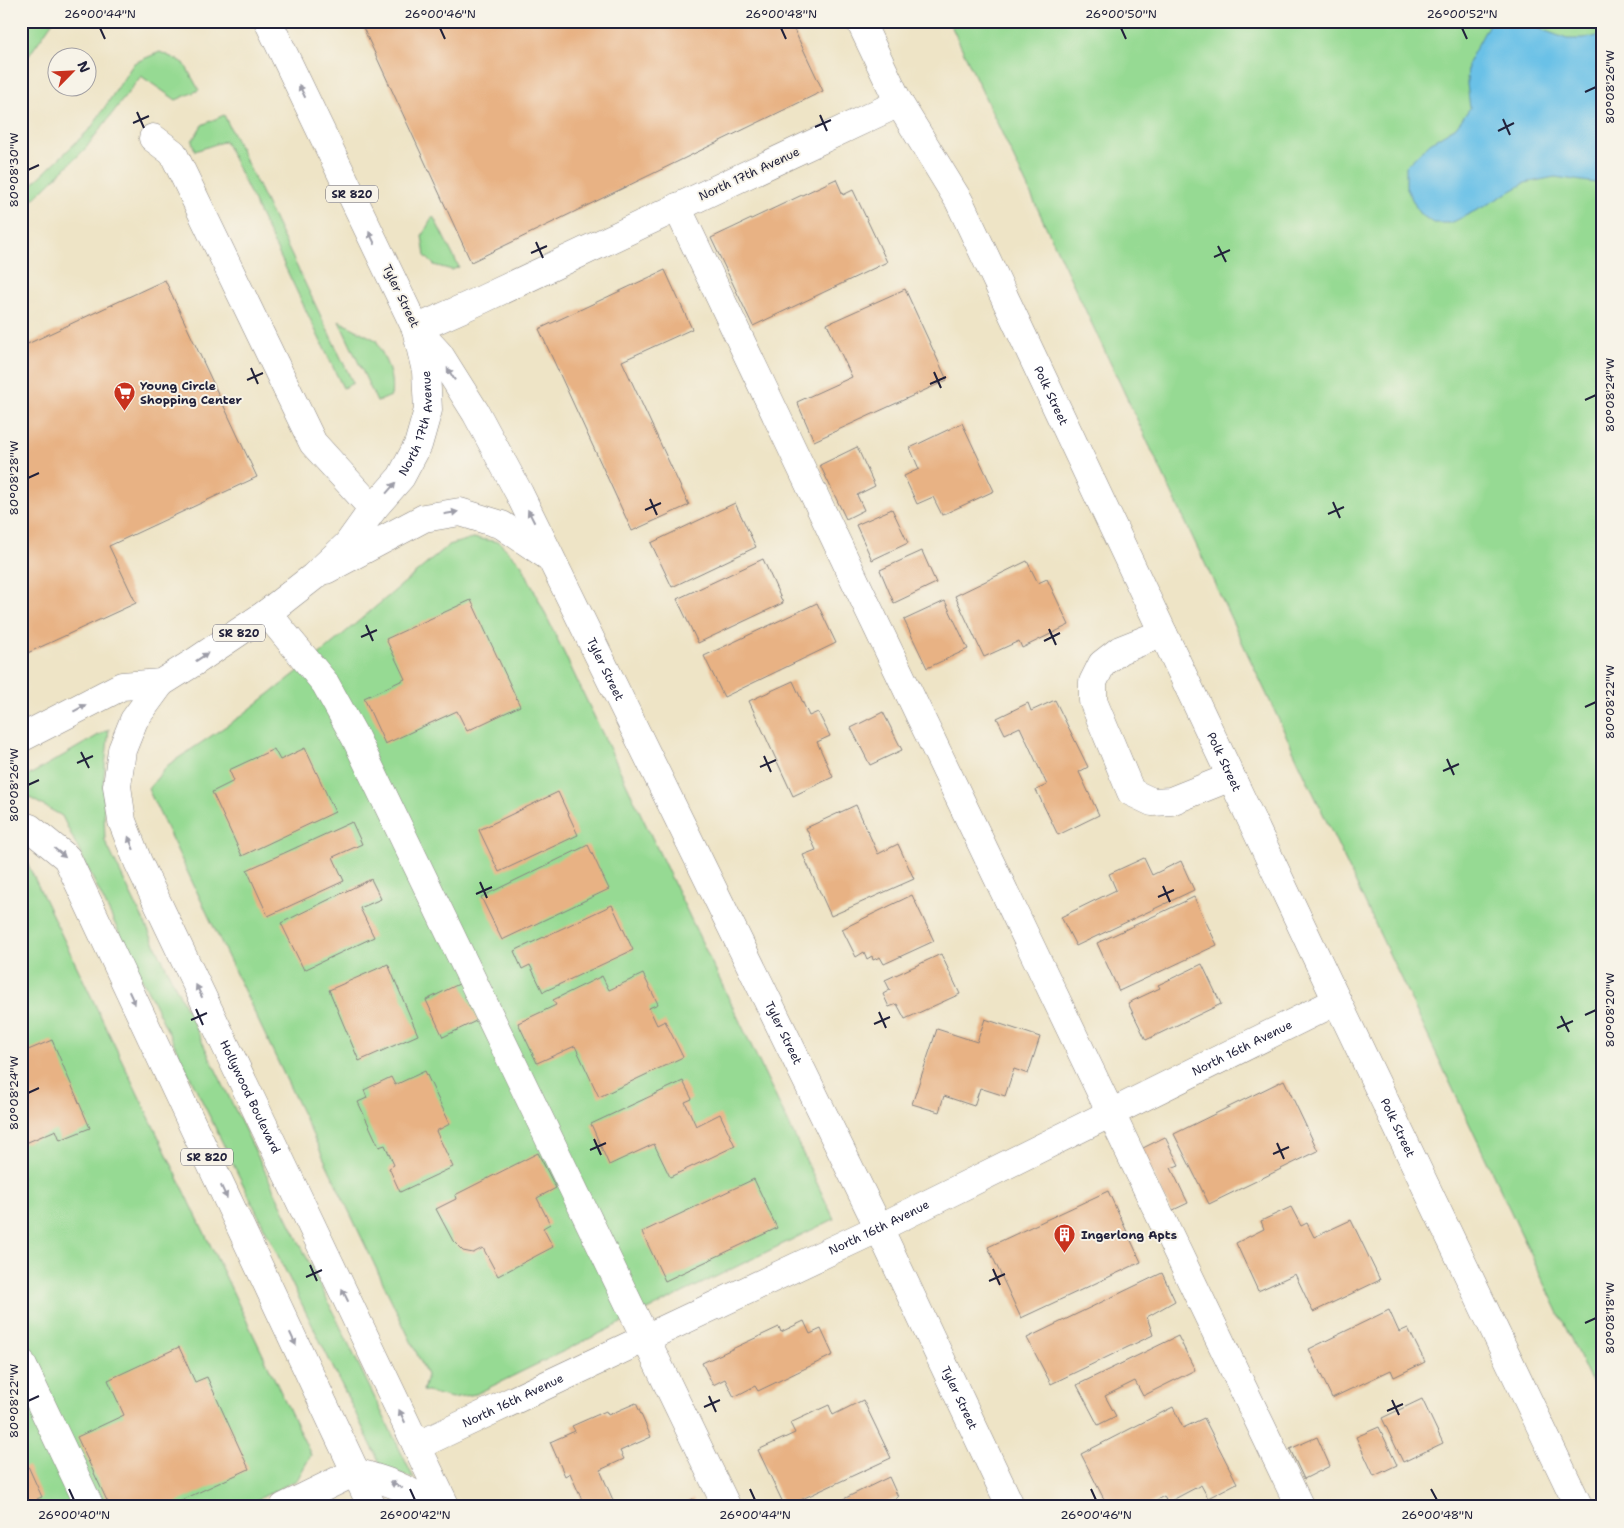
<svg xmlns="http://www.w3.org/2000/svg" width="1624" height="1528" font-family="'Shantell Sans',sans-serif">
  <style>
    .green { fill: #96da93; stroke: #5c7e67 }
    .water { fill: #6ac1e7; stroke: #467291 }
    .building { fill: #e8b284 }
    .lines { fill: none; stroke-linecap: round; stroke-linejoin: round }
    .minor-casing { stroke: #888380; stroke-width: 29 }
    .major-casing { stroke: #888380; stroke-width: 29 }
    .minor { stroke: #fff; stroke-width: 28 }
    .major { stroke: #fff; stroke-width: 28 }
    .oneway { fill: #9c9ca7 }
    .ticks { fill: none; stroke: #22223b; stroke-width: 2 }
    .labels { text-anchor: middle; stroke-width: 4; stroke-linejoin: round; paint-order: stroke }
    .shield { fill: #f7f3e8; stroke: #62616f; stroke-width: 1 }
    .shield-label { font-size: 11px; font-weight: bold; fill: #22223b }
    .street-label { font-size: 12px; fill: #22223b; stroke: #f7f3e8 }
    .poi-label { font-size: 12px; font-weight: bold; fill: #22223b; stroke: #f7f3e8; text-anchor: start }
    .neatline { fill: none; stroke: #22223b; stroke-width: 2 }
    .ticks-label { font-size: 12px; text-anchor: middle; fill: #22223b }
  </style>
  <rect width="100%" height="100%" fill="#f7f3e8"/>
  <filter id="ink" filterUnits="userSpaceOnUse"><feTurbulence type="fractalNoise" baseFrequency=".02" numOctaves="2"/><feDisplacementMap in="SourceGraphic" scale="10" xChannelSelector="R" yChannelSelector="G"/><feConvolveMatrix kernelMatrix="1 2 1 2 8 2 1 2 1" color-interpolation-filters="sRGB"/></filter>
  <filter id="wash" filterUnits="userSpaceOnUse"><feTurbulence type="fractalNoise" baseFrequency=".0096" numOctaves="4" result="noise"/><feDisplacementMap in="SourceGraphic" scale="20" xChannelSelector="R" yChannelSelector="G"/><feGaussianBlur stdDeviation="1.12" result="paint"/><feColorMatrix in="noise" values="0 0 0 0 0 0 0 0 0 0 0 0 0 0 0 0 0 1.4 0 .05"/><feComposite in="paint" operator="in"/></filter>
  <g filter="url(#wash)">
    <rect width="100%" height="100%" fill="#eee4c6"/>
    <path class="green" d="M32 21H53L21 67V34Z
      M949 21H1603V1407Z
      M160 52 184 63 199 90 176 100 141 76 85 149 21 211V195L91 128 134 63Z
      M224 115 353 383 343 388 225 141 195 151 192 141 202 125Z
      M433 216 459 267 452 270 434 265 425 256 422 236Z
      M339 321 376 340C385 360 394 374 391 396L377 402Z
      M473 538 499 542 522 565 834 1219 476 1394 452 1398 423 1391 427 1375 148 789 168 765 241 716 309 663 449 545Z
      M109 729 103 785 105 841 414 1479 381 1465 62 816 21 793V780Z
      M21 850 311 1455 297 1480 242 1507H21Z"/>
    <path class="water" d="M1508 22 1524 23 1567 39H1584L1597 36 1603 32V184L1555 177 1525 183 1483 207 1451 223H1433L1419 213 1406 187V166L1430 143 1456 127 1470 108 1467 84 1468 63 1489 24Z"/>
    <g id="blocks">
      <path class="building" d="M360 21H790L823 91 471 262Z
        M836 179 843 195 853 190 887 262 753 326 711 238Z
        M665 270 692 329 622 361 689 505 632 531 539 329Z
        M165 280 257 477 109 546 136 603 21 656V347Z
        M905 289 947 380 814 441 797 402 852 377 827 324Z
        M962 423 994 491 942 515 933 497 917 504 904 476 919 469 910 448Z
        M857 447 875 486 857 495 864 510 846 519 820 465Z
        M735 503 756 547 672 587 651 543Z
        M892 509 908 543 872 560 856 525Z
        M922 551 936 583 894 603 880 570Z
        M763 559 783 603 698 643 677 599Z
        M1027 561 1038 583 1047 579 1069 625 1022 648 1019 641 984 657 955 596Z
        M471 600 520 706 467 731 457 711 385 744 364 698 405 679 386 639Z
        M945 601 968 649 927 668 904 620Z
        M817 603 836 643 724 697 704 656Z
        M793 681 809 716 818 712 830 736 817 742 833 777 793 796 749 701Z
        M1055 700 1088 767 1079 772 1099 815 1058 835 1036 790 1047 785 1020 727 1005 734 997 718 1028 703 1031 711Z
        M883 712 902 750 870 765 851 728Z
        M305 748 335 812 242 856 212 792 234 781 229 770 274 749 280 760Z
        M558 792 578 835 499 872 479 830Z
        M856 805 878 854 898 844 914 879 831 916 803 855 816 850 806 828Z
        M352 822 362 844 333 857 344 881 268 916 247 870Z
        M588 845 609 889 502 940 481 897Z
        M1144 858 1152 875 1181 861 1194 890 1076 946 1061 917 1116 890 1109 874Z
        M371 879 381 899 360 908 374 937 304 970 281 923Z
        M912 895 934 941 884 964 880 957 873 960 872 956 867 959 864 952 856 957 842 929Z
        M1194 897 1217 945 1119 991 1097 943Z
        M612 905 633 950 543 992 530 965 522 969 514 951Z
        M941 954 960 994 905 1019 897 1004 889 1007 883 994 890 990 885 980Z
        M388 964 418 1035 359 1061 329 990Z
        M1202 964 1221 1004 1146 1040 1128 1003 1160 988 1158 985Z
        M643 974 658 1004 649 1008 657 1025 665 1021 683 1057 599 1097 575 1046 537 1063 518 1023 556 1005 553 1000 602 976 609 990Z
        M461 983 478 1020 443 1037 426 1000Z
        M985 1019 1040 1037 1028 1074 1014 1069 1005 1096 980 1088 974 1106 944 1096 939 1112 912 1104 937 1029 977 1042Z
        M52 1040 90 1128 60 1140 56 1130 21 1145V1053Z
        M425 1071 450 1124 436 1131 453 1167 400 1192 389 1168 394 1165 385 1145 379 1147 358 1102 367 1098 364 1090 391 1077 395 1085Z
        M1284 1080 1318 1151 1209 1204 1174 1134Z
        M683 1081 692 1099 685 1102 696 1126 720 1114 735 1146 670 1177 654 1144 609 1165 591 1124Z
        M1165 1137 1179 1165 1171 1168 1188 1203 1171 1211 1141 1149Z
        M538 1153 556 1188 537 1198 550 1224 543 1228 553 1247 498 1276 483 1248 473 1253 463 1251 453 1241 436 1209 456 1199 455 1195Z
        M754 1179 777 1228 665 1281 642 1232Z
        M1108 1191 1141 1262 1021 1318 988 1247Z
        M1291 1207 1301 1226 1307 1223 1314 1237 1351 1220 1380 1280 1313 1312 1295 1274 1258 1291 1236 1243 1264 1229 1261 1221Z
        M1162 1273 1175 1301 1147 1317 1153 1335 1051 1384 1027 1338Z
        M1389 1310 1399 1332 1408 1328 1425 1362 1394 1377 1391 1370 1332 1398 1309 1349Z
        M804 1321 810 1334 821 1329 833 1355 758 1391 755 1386 734 1397 725 1379 713 1385 702 1363 779 1327 781 1332Z
        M1178 1336 1195 1370 1143 1396 1135 1381 1105 1396 1116 1416 1098 1425 1077 1385Z
        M179 1347 195 1382 207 1377 249 1469 167 1507H110L77 1437 124 1415 108 1380Z
        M1422 1399 1443 1443 1403 1462 1382 1418Z
        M863 1400 891 1458 785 1507 758 1450 795 1433 790 1423 829 1405 833 1415Z
        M636 1403 651 1437 620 1451 624 1459 600 1470 616 1507H585L570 1473 565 1476 550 1442 575 1431 572 1426 606 1411 608 1415Z
        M1173 1407 1183 1428 1204 1418 1237 1483 1208 1498 1201 1485 1167 1503 1164 1496 1143 1507H1108L1081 1454Z
        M1379 1427 1397 1465 1374 1476 1356 1437Z
        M1317 1437 1330 1466 1304 1479 1290 1449Z
        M28 1466 42 1497 37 1499 40 1507H21V1469Z
        M889 1477 898 1497 876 1507H827Z
        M693 1499 696 1507H677Z"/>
    </g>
  </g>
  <g filter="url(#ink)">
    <use href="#blocks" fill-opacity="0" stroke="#888380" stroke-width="1"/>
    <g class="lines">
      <defs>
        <g id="minor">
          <path id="s1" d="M860 21 899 103 959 201 1337 1001 1579 1507"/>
          <path id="s2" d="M899 103 481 300 416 329 439 354 476 413 519 493 879 1228 1011 1507"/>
          <path d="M153 138 173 153 313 443 373 509"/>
          <path d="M677 207 858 587 1300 1507"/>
          <path d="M326 570 424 518 460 512 502 525 549 557"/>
          <path d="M267 613 325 683 355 737 727 1507"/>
          <path d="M1163 633 1120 650 1102 664 1093 682V701L1131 792 1152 802 1171 801 1231 777"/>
          <path d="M21 1362 90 1507"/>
          <path id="s3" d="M417 1446 879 1228 1337 1001"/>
          <path d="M284 1507 355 1472"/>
        </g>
        <g id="major">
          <path id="s4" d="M161 683 134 720 122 750 117 786 122 821 138 862 446 1507"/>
          <path id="s5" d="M21 738 122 686 161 683 196 661 267 613 313 577 348 544 373 509 401 477 418 445 428 410 426 371 416 329 268 21"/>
          <path d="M21 825 30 828 67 858 372 1507"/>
          <path d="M355 1472C384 1480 410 1488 433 1507"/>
        </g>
      </defs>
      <use href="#minor" class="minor-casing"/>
      <use href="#major" class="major-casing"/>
      <use href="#minor" class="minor"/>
      <use href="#major" class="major"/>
    </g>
    <defs><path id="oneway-solid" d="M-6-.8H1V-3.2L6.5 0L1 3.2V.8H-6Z" transform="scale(1.25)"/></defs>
    <g class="oneway">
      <use href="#oneway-solid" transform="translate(302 91) rotate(-116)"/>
      <use href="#oneway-solid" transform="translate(372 238) rotate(-116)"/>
      <use href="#oneway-solid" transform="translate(451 374) rotate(-122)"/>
      <use href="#oneway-solid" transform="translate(391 488) rotate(-49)"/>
      <use href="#oneway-solid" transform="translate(451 513) rotate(-10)"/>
      <use href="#oneway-solid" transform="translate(531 516) rotate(-117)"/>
      <use href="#oneway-solid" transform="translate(202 657) rotate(-34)"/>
      <use href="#oneway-solid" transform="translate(80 708) rotate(-28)"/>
      <use href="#oneway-solid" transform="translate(131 843) rotate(-112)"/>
      <use href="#oneway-solid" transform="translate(60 853) rotate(40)"/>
      <use href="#oneway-solid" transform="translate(199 991) rotate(-116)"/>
      <use href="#oneway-solid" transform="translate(132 998) rotate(65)"/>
      <use href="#oneway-solid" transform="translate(224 1192) rotate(65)"/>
      <use href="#oneway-solid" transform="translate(345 1295) rotate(-116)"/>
      <use href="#oneway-solid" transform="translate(293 1339) rotate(65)"/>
      <use href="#oneway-solid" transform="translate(402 1416) rotate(-115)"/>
      <use href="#oneway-solid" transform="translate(396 1485) rotate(-155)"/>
    </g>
  </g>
  <path class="ticks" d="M100 28 105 39M440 28 445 39M781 28 786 39M1121 28 1126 39M1462 28 1467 39M1585 92 1596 87M137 112 144 128M820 115 827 131M1503 119 1510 135M133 123 149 116M815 127 831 120M1498 131 1514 123M28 170 39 165M536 242 543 258M1218 246 1226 262M531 253 547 246M1214 257 1230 250M251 368 258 384M934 372 941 388M247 380 263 373M930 384 946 377M1585 400 1596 395M28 478 39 473M650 499 657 515M1333 502 1340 518M645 510 661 503M1328 514 1344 507M366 625 373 641M1049 629 1056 645M361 637 377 630M1044 641 1060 633M1585 707 1596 702M81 752 89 768M764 756 771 772M1447 759 1454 775M77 763 93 756M760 767 776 760M1443 771 1459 764M28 785 39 780M480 882 487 898M1163 886 1170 902M476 894 492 887M1158 897 1174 890M196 1009 203 1025M879 1012 886 1028M1585 1015 1596 1010M1561 1016 1569 1032M191 1020 207 1013M874 1024 890 1017M1557 1028 1573 1021M28 1093 39 1088M594 1139 601 1155M1277 1143 1284 1159M590 1150 606 1143M1273 1154 1289 1147M310 1265 317 1281M993 1269 1000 1285M306 1277 322 1270M989 1281 1005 1274M1585 1323 1596 1318M709 1396 716 1412M1392 1400 1399 1415M28 1401 39 1396M704 1407 720 1400M1387 1411 1403 1404M69 1489 74 1500M410 1489 415 1500M750 1489 755 1500M1091 1489 1096 1500M1431 1489 1437 1500"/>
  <defs>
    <symbol id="supermarket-pin" viewBox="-11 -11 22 30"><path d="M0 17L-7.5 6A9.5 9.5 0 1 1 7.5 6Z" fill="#c8321e" stroke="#f7f3e8"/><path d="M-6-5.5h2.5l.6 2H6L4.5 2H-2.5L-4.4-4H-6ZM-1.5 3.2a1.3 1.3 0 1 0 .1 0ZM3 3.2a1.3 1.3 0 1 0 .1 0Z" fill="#fff"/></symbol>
    <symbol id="building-pin" viewBox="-11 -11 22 30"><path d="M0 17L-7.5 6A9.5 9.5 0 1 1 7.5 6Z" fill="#c8321e" stroke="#f7f3e8"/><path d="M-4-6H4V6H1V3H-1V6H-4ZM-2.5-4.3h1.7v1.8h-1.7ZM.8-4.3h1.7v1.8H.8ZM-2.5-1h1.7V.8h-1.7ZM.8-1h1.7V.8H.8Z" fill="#fff"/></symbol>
  </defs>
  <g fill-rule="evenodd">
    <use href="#supermarket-pin" x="112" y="380" width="25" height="34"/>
    <use href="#building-pin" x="1052" y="1222" width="25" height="34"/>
  </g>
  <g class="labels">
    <g class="shield">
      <rect x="326" y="185.5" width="52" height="17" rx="4"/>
      <rect x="213" y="624.5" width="52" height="17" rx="4"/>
      <rect x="181" y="1148.5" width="52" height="17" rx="4"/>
    </g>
    <g class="shield-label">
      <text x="352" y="198">SR 820</text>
      <text x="239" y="637">SR 820</text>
      <text x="207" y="1161">SR 820</text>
    </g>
    <g class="street-label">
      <text transform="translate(749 174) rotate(-25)" y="4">North 17th Avenue</text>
      <text transform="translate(401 296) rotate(64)" y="4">Tyler Street</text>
      <text dy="4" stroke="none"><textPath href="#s1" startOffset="421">Polk Street</textPath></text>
      <text dy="4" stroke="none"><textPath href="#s5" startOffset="529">North 17th Avenue</textPath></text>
      <text dy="4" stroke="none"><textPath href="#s2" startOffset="924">Tyler Street</textPath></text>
      <text dy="4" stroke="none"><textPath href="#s1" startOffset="826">Polk Street</textPath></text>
      <text dy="4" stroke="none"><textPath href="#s2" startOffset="1329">Tyler Street</textPath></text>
      <text dy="4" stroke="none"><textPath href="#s3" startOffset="916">North 16th Avenue</textPath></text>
      <text dy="4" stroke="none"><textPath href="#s4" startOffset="454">Hollywood Boulevard</textPath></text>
      <text dy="4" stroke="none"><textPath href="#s1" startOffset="1231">Polk Street</textPath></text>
      <text dy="4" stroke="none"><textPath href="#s3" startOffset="511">North 16th Avenue</textPath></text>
      <text dy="4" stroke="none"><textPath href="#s2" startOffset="1734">Tyler Street</textPath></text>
      <text dy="4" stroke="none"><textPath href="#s3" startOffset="106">North 16th Avenue</textPath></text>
    </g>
    <g class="poi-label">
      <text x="140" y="390">Young Circle<tspan x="140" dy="14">Shopping Center</tspan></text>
      <text x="1081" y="1239">Ingerlong Apts</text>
    </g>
  </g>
  <rect width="1624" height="1528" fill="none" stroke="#f7f3e8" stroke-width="55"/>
  <g transform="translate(72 72) rotate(66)"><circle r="24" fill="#f7f3e8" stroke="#a29fa3"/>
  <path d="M0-4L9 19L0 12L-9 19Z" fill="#c8321e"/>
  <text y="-8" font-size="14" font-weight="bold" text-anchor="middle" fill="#22223b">N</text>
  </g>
  <rect x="28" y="28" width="1568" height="1472" class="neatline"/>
  <g class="ticks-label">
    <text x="100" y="18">26°00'44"N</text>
    <text x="440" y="18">26°00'46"N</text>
    <text x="781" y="18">26°00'48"N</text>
    <text x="1121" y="18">26°00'50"N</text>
    <text x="1462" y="18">26°00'52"N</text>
    <text transform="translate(1610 87) rotate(-90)" y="4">80°08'26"W</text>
    <text transform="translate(14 170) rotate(-90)" y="4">80°08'30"W</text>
    <text transform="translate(1610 395) rotate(-90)" y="4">80°08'24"W</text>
    <text transform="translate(14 478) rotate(-90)" y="4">80°08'28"W</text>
    <text transform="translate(1610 702) rotate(-90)" y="4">80°08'22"W</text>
    <text transform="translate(14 785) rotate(-90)" y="4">80°08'26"W</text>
    <text transform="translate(1610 1010) rotate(-90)" y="4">80°08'20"W</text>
    <text transform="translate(14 1093) rotate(-90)" y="4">80°08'24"W</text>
    <text transform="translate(1610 1318) rotate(-90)" y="4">80°08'18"W</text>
    <text transform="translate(14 1401) rotate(-90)" y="4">80°08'22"W</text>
    <text x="74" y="1519">26°00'40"N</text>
    <text x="415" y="1519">26°00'42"N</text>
    <text x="755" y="1519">26°00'44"N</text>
    <text x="1096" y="1519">26°00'46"N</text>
    <text x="1437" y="1519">26°00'48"N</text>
  </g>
</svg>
